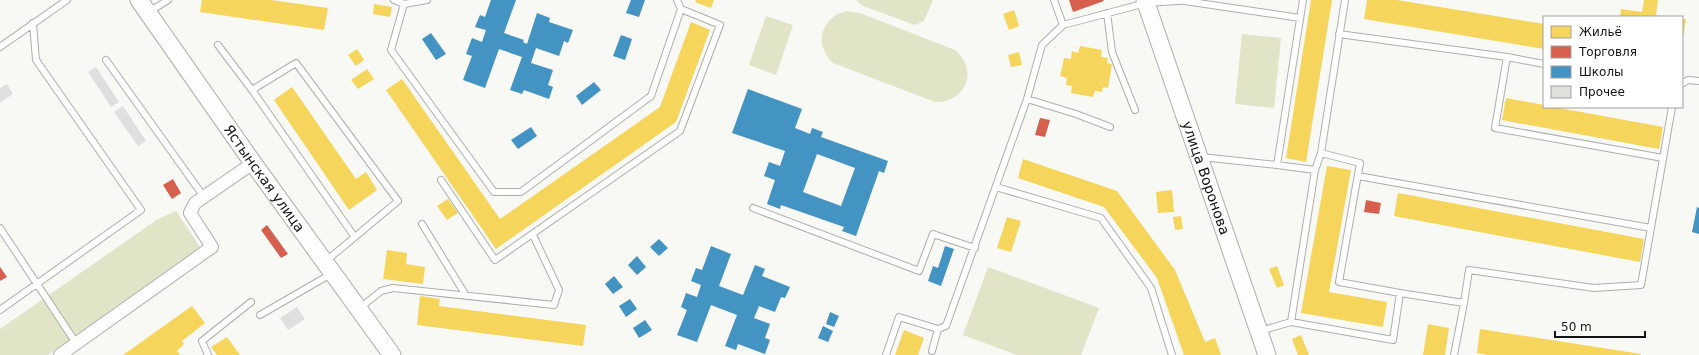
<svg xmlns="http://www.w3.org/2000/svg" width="1699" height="355" font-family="'DejaVu Sans',sans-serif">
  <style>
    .green { fill: #e1e4c7 }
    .homes { fill: #f6d55c }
    .shops { fill: #d6604d }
    .schools { fill: #4393c3; fill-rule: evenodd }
    .building { fill: #dfdfdd }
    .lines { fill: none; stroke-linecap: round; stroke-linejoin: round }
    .service-casing { stroke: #aeaeac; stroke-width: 8 }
    .minor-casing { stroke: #aeaeac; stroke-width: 14 }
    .secondary-casing { stroke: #aeaeac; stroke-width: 19 }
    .service { stroke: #fefefe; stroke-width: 6 }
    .minor { stroke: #fefefe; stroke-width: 12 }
    .secondary { stroke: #fefefe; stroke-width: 17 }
    .labels { text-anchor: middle; stroke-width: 4; stroke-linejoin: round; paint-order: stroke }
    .street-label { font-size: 14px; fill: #131312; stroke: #fff }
  </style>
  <rect width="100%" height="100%" fill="#f8f8f5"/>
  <path class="green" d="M856 0H933L924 21 915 25 863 6Z
    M846 11 860 13 955 50C979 70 966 103 935 102L833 63C814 45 820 18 846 11Z
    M766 16 793 25 776 75 749 65Z
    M1242 34 1281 38 1274 108 1235 104Z
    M176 211 200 247 48 355H0V329L158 219Z
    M988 267 1099 308 1081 355H1017L963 335Z"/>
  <path class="homes" d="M202 0H271L328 8 324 30 200 12Z
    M696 0H714L711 8 695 2Z
    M1311 0H1332L1306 162 1286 158Z
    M1367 0H1397L1544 24V49L1364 19Z
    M1644 0H1658L1656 15 1664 17H1620L1621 9 1642 12Z
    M374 4 392 7 390 17 373 14Z
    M1014 10 1019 26 1009 30 1003 14Z
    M1682 19H1686L1683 38H1682Z
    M691 22 710 30 676 122 496 249 386 90 402 79 500 219 660 107Z
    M1080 46 1102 50 1101 57 1108 58 1107 63 1112 64 1108 88 1103 87 1102 92 1095 91 1093 97 1071 93 1072 86 1066 85 1067 78 1060 76 1064 58 1071 59 1072 51 1078 53Z
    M357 49 364 60 356 66 348 55Z
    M1019 52 1022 65 1011 67 1008 55Z
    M367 69 374 79 358 89 351 80Z
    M292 87 356 179 366 172 377 190 349 210 274 100Z
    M1506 98 1544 105V107H1554L1663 127 1659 149 1502 120Z
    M1023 159 1117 191 1175 270 1205 342 1215 338 1221 355H1184L1157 278 1104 207 1018 178Z
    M1327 166 1351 170 1329 292 1387 302 1383 327 1301 313Z
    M1172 190 1174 212 1158 213 1156 192Z
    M1398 193 1644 239 1640 262 1394 216Z
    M448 199 458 213 447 220 437 206Z
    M1181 216 1183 229 1175 230 1173 217Z
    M1007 217 1021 221 1011 252 997 248Z
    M387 250 407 253 406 264 425 267 423 284 383 279Z
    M1277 266 1284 285 1277 288 1269 269Z
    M420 296 440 299 439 306 586 325 583 346 417 325Z
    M192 306 205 323 182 341 184 344 177 351 180 355H123Z
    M1428 324 1449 328 1445 355H1423Z
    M1480 329 1641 354V355H1488L1477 353Z
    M904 330 924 338 918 355H895Z
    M1301 335 1309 355H1298L1292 339Z
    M227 337 240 355H217L211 347Z"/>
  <path class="shops" d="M1069 0H1103L1104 1 1073 12Z
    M1040 118 1050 120 1045 137 1035 135Z
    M173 179 181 193 172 199 163 185Z
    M1366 200 1381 203 1379 214 1364 212Z
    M267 225 288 254 281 258 261 230Z
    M0 267 7 277 0 281Z"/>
  <path class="schools" d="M491 0H516L504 33 524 40 523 42 527 44 537 13 550 18 549 22 573 30 568 43 564 41 559 56 536 48 531 63 553 70 548 85 553 87 549 99 524 90 522 94 510 90 522 57 499 49 485 88 463 80 472 56 466 54 472 38 482 42 486 30 475 27 480 15 485 17Z
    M631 0H645L639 17 626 13Z
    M431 33 446 54 436 60 422 39Z
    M621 35 632 39 625 60 613 56Z
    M594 82 601 90 582 105 576 96Z
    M748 89 802 109 795 128 810 134 812 128 823 132 821 137 888 161 884 173 879 171 856 236 842 231 844 227 781 205 780 209 767 204 775 180 764 176 769 162 780 166 785 151 732 133ZM817 154 855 168 841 206 803 192Z
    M531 127 537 136 518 149 511 140Z
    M1697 207 1699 208V234L1692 232Z
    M659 239 668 248 659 256 650 247Z
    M711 246 731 254 719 286 743 295 755 265 765 269 762 276 790 287 785 298 781 297 775 312 759 306 754 318 770 324 765 338 770 340 765 354 738 344 736 350 725 346 737 315 711 305 697 342 677 335 687 310 681 307 686 293 697 297 701 285 691 281 696 268 702 270Z
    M945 246 954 249 941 286 928 281 933 266 938 268Z
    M637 256 646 267 637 275 628 265Z
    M614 276 623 287 613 294 605 284Z
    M630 299 637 309 626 317 619 306Z
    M830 312 839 316 834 327 826 324Z
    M645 320 652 330 639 338 633 328Z
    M823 326 833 331 828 342 818 338Z"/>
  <path class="building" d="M96 67 119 102 111 107 88 72Z
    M7 84 13 94 0 103V88Z
    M123 106 146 141 138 146 114 112Z
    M297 307 305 319 288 330 280 318Z"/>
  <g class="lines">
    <defs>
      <path id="service" d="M394 0 404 4
        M427 0 404 4 391 50 494 192H521L651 96 681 9 720 25 680 131 495 260 441 180
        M677 0 681 9
        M1054 0 1063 25
        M1178 0 1300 18
        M149 12 168 0
        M1107 13 1112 52 1135 110
        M1339 34 1507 57 1544 64
        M218 45 252 90
        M0 47 67 0
        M1507 57 1495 128 1663 158
        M106 60 204 197
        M1682 84 1688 80 1699 81
        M1027 99 1076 114 1110 127
        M1201 157 1277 165 1303 0
        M1277 165 1315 170 1321 153
        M1315 170 1291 322 1393 340 1400 293 1339 282 1360 163 1321 153 1345 0
        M1358 176 1651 228
        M996 187 1101 218 1151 288 1172 355
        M753 208 919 271 933 234 975 248
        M422 224 465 294
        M0 228 76 343
        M326 261 398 201 296 63 252 90 354 236
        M1400 293 1464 303 1454 355
        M1464 303 1469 270 1594 288 1641 285 1672 107
        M360 308 381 291 393 288 554 305 559 290 533 235
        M0 310 141 210 36 60 33 23
        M260 315 331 274
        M1260 331 1291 322
        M932 351 938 329
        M208 355 202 341 251 302
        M886 355 899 317 938 329 946 326 1027 99 1042 45 1063 25 1146 3 1178 1"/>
      <path id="minor" d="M60 355 212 247 190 213 195 203 253 163"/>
      <g id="secondary">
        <path id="s1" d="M139 0 253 163 392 355"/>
        <path id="s2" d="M1145 0 1267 355"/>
      </g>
    </defs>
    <use href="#service" class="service-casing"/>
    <use href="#minor" class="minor-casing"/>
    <use href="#secondary" class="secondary-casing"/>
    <use href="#service" class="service"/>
    <use href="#minor" class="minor"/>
    <use href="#secondary" class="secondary"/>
  </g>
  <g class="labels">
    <g class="street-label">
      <text dy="5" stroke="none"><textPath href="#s1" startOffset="218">Ястынская улица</textPath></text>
      <text dy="5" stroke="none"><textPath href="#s2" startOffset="188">улица Воронова</textPath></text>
    </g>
  </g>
  <rect x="1543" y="16" width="140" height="92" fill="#ffffff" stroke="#a1a1a0"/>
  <rect x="1551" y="26" width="20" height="12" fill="#f6d55c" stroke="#a1a1a0"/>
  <text x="1579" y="36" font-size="12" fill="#131312">Жильё</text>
  <rect x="1551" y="46" width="20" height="12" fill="#d6604d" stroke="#a1a1a0"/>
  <text x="1579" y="56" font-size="12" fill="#131312">Торговля</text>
  <rect x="1551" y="66" width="20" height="12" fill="#4393c3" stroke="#a1a1a0"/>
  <text x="1579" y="76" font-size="12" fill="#131312">Школы</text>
  <rect x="1551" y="86" width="20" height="12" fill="#dfdfdd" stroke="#a1a1a0"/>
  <text x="1579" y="96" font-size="12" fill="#131312">Прочее</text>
  <path d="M1555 331v6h90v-6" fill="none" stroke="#131312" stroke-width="2"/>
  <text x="1561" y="331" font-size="12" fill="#131312" stroke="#ffffff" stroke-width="3" paint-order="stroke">50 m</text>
</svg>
